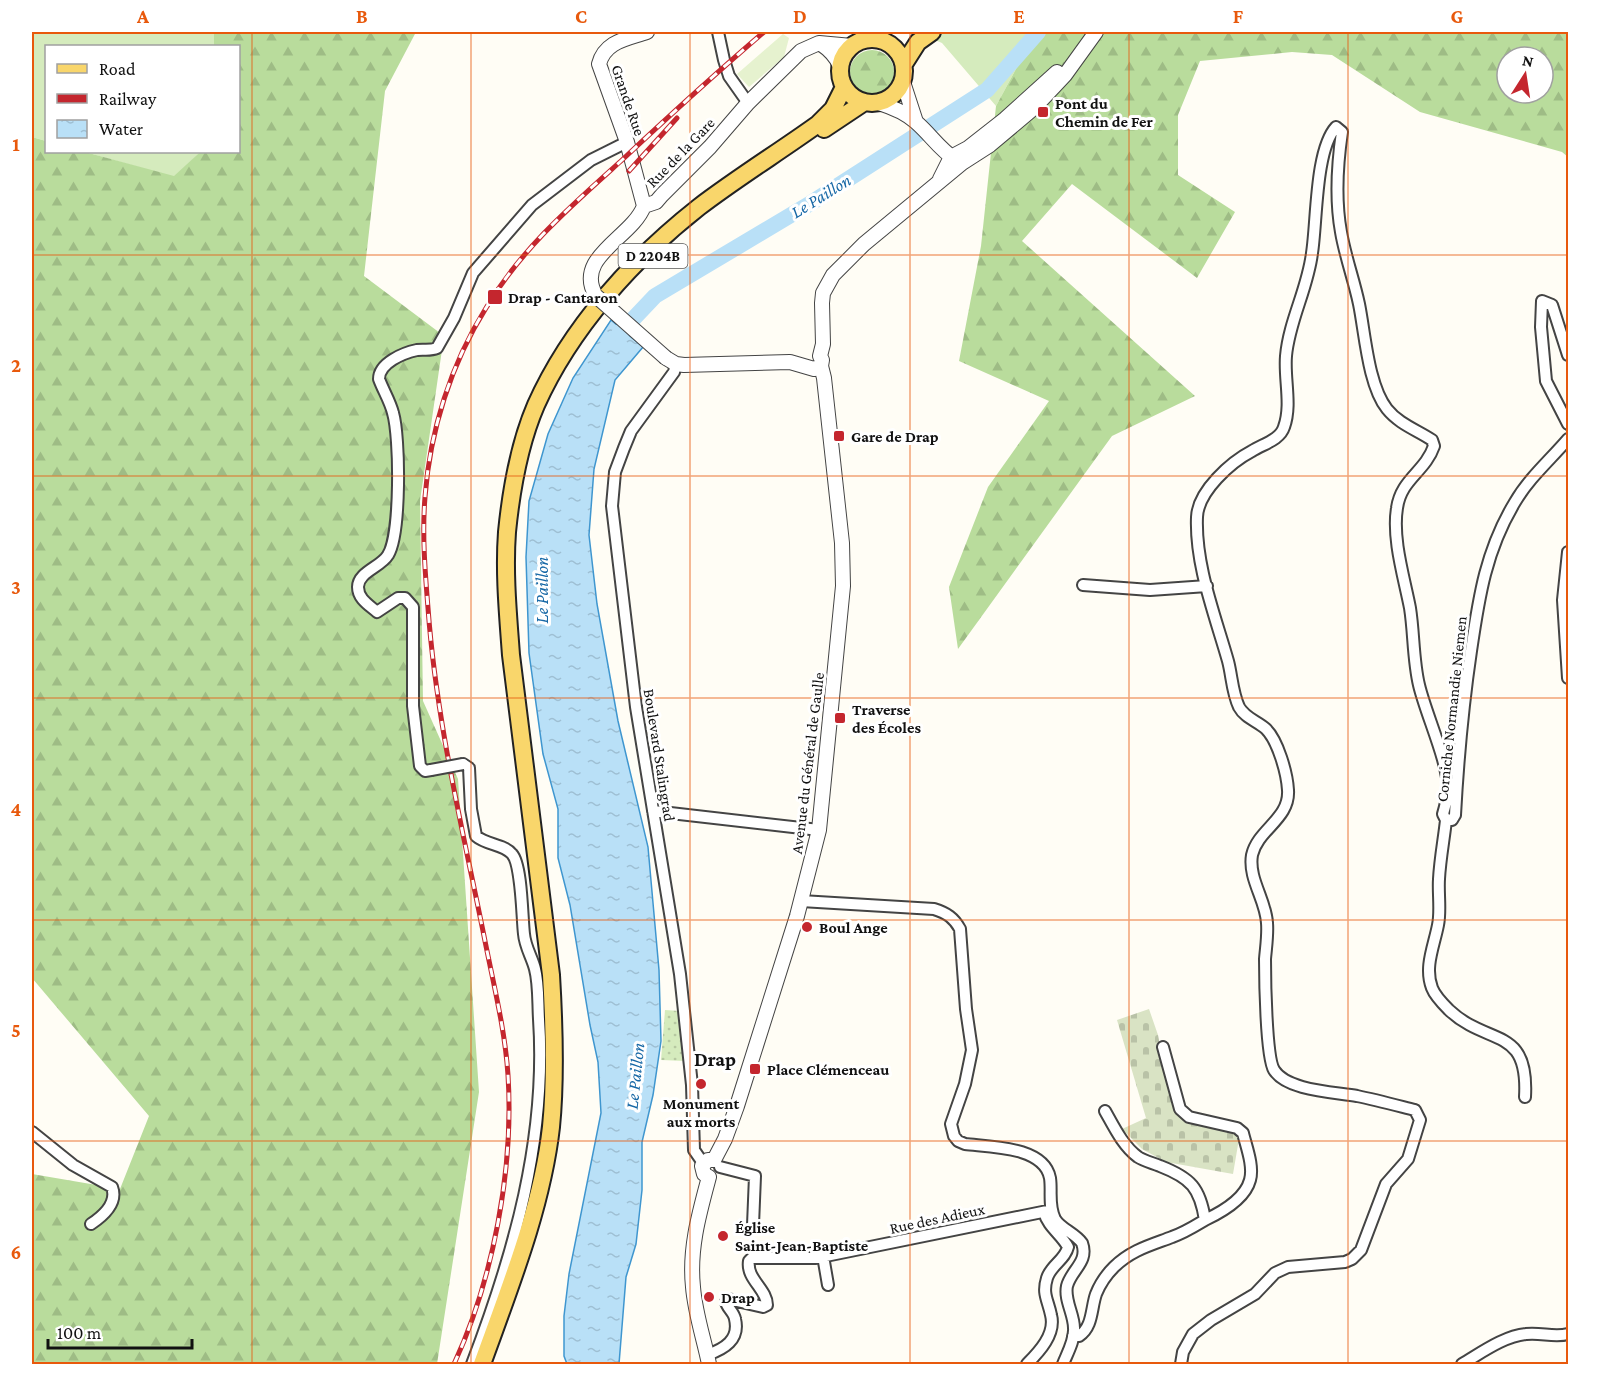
<svg xmlns="http://www.w3.org/2000/svg" width="1600" height="1396" font-family="'Crimson Pro',serif">
  <style>
    .grass { fill: #d5ebbd }
    .forest { fill: url(#forest-firs); fill-rule: evenodd }
    .cemetery { fill: url(#cemetery-stones) }
    .park { fill: url(#park-dots) }
    .pitch { fill: #e6f2cf }
    .water { fill: url(#water-ripples); stroke: #3f96cf; stroke-width: 1.5 }
    .lines { fill: none; stroke-linecap: round; stroke-linejoin: round }
    .river { stroke: #b9e0f7; stroke-width: 16 }
    .minor-casing { stroke: #444; stroke-width: 14 }
    .tertiary-casing { stroke: #444; stroke-width: 16 }
    .primary-casing { stroke: #222; stroke-width: 20 }
    .minor { stroke: #fff; stroke-width: 10 }
    .tertiary { stroke: #fff; stroke-width: 14 }
    .primary { stroke: #f9d66b; stroke-width: 16 }
    .rail-casing { stroke: #c4262e; stroke-width: 5 }
    .rail { stroke: #fff; stroke-width: 3; stroke-dasharray: 9; stroke-linecap: butt }
    .minor-bridge-casing { stroke: #444; stroke-width: 14; stroke-linecap: butt }
    .tertiary-bridge-casing { stroke: #444; stroke-width: 16; stroke-linecap: butt }
    .minor-bridge { stroke: #fff; stroke-width: 10 }
    .tertiary-bridge { stroke: #fff; stroke-width: 14 }
    .grid { fill: none; stroke: #e8590c; stroke-width: 1.5; stroke-opacity: 0.55 }
    .poi-dot { fill: #c4262e; stroke: #fff; stroke-width: 2 }
    .labels { text-anchor: middle; stroke-width: 6; stroke-linejoin: round; paint-order: stroke }
    .shield { fill: #fff; stroke: #585858; stroke-width: 1.5 }
    .shield-label { font-size: 15px; font-weight: bold; fill: #111 }
    .street-label { font-size: 16px; fill: #111; stroke: #fff }
    .poi-label { font-size: 16px; font-weight: bold; fill: #111; stroke: #fff; text-anchor: start }
    .water-label { font-size: 18px; font-style: italic; fill: #1768a6; stroke: #fff }
    .quarter-label { font-size: 20px; font-weight: bold; fill: #111; stroke: #fff }
    .neatline { fill: none; stroke: #e8590c; stroke-width: 2 }
    .grid-label { font-size: 20px; text-anchor: middle; font-weight: bold; fill: #e8590c }
  </style>
  <defs>
    <pattern id="forest-firs" width="22" height="20" patternUnits="userSpaceOnUse" patternTransform="scale(1.5)"><rect width="22" height="20" fill="#b9dc9c"/><path d="M5 1l3.5 6h-7zM16 11l3.5 6h-7z" fill="#9ebc85"/></pattern>
    <pattern id="cemetery-stones" width="16" height="16" patternUnits="userSpaceOnUse" patternTransform="scale(1.5)"><rect width="16" height="16" fill="#d9e3c4"/><path d="M2 7V4a2 2 0 0 1 4 0v3zM10 15v-3a2 2 0 0 1 4 0v3z" fill="#b9c2a7"/></pattern>
    <pattern id="park-dots" width="8" height="8" patternUnits="userSpaceOnUse" patternTransform="scale(1.5)"><rect width="8" height="8" fill="#d5ebbd"/><path d="M2 2h.1M6 6h.1" fill="none" stroke="#b6c8a1" stroke-width="1.8" stroke-linecap="round"/></pattern>
    <pattern id="water-ripples" width="26" height="14" patternUnits="userSpaceOnUse" patternTransform="scale(1.5)"><rect width="26" height="14" fill="#b9e0f7"/><path d="M2 4q2-2 4 0t4 0M15 11q2-2 4 0t4 0" fill="none" stroke="#9ebfd3"/></pattern>
  </defs>
  <rect width="100%" height="100%" fill="#fffdf5"/>
  <path class="grass" d="M32 32H214V46H46V141L32 137Z
    M916 32H1036L996 106 942 43Z
    M85 152H200L174 177Z"/>
  <path class="forest" d="M214 32H416L385 91 364 276 444 336 420 501 423 701 458 779 479 1092 437 1364H32V1174L120 1189 149 1116 32 978V137L46 141V152H85L174 176 200 152H238V46H214Z
    M1036 32H1568V157L1562 152 1420 112 1332 55 1292 52 1200 61 1178 115V175L1235 212 1197 278 1072 184 1022 241 1195 396 1112 436 958 649 949 587 988 487 1049 401 959 361 981 246 996 106ZM1507 57H1543V93H1507Z
    M850 72a22 22 0 1 1 44 0a22 22 0 1 1-44 0Z"/>
  <path class="cemetery" d="M1149 1009 1158 1035 1170 1096 1180 1118 1240 1133 1233 1174 1166 1162 1142 1149 1122 1129 1146 1118 1117 1020Z"/>
  <path class="park" d="M665 1010 680 1011 685 1061 661 1060Z"/>
  <path class="pitch" d="M783 34 789 38 784 57 749 87 737 74Z"/>
  <path class="water" d="M611 320 643 347 615 380 594 469 589 535 597 604 618 721 648 847 659 970 661 1041 653 1095 642 1142V1190L636 1244 626 1277 619 1364H567L564 1356V1316L569 1274 601 1113 598 1062 590 1025 570 905 558 858V809L543 754 529 653 526 557 529 501 548 434 573 378Z"/>
  <g class="lines">
    <path class="river" d="M619 334 655 296 811 203 987 90 1038 32"/>
    <defs>
      <path id="minor" d="M718 32 724 60 729 76 748 103
        M1568 355 1552 305 1542 301 1541 327 1546 381 1568 424
        M676 364 674 372 631 431 624 448 615 472 612 506 636 707 680 974 692 1085 694 1150 703 1163
        M1568 552 1563 600 1568 678
        M1083 585 1150 590 1207 586
        M463 764 469 768 471 809 476 836C486 845 504 844 512 854 522 865 522 918 524 934 525 947 532 957 535 969 539 984 538 1003 539 1019 547 1138 514 1254 472 1364
        M431 770 425 771 420 766 413 706V607L405 598H398L377 612C369 605 358 599 358 587 358 572 381 567 388 555 401 534 400 437 393 413 390 401 383 390 379 379 379 363 403 353 417 350 424 349 430 351 437 348L454 318 473 273 532 205 591 160 627 142
        M653 811 819 830
        M1446 820C1444 839 1440 859 1439 879 1438 894 1441 911 1438 925 1434 946 1424 967 1432 988 1435 996 1443 1004 1449 1010 1488 1047 1529 1025 1525 1097
        M801 901 934 909C947 913 954 918 960 929L966 1009 972 1050 965 1084 951 1124 954 1136 958 1141 965 1144C989 1147 1044 1146 1050 1178 1052 1191 1048 1206 1055 1219 1061 1229 1075 1233 1082 1243 1089 1262 1071 1270 1067 1286 1064 1300 1074 1314 1074 1328 1075 1340 1067 1354 1063 1364
        M1163 1047 1180 1109 1189 1117 1237 1128 1243 1133C1246 1146 1254 1166 1250 1180 1245 1199 1222 1212 1205 1220
        M32 1132 73 1165 112 1187C118 1203 103 1216 91 1224
        M720 1167 755 1176 753 1225
        M823 1256 828 1285
        M1073 1336H1079C1093 1327 1091 1308 1096 1294 1100 1284 1107 1274 1114 1267 1131 1250 1151 1245 1172 1237 1184 1233 1195 1226 1205 1220 1200 1188 1191 1178 1160 1166 1153 1163 1144 1161 1138 1157 1123 1146 1114 1127 1105 1111
        M707 1355C724 1349 740 1340 735 1319 734 1312 727 1308 726 1302L728 1299 763 1307 767 1305C767 1289 746 1279 749 1261L752 1258H816L1052 1210
        M1027 1364C1039 1352 1056 1334 1051 1315 1048 1300 1042 1294 1047 1278 1051 1265 1065 1260 1068 1247 1061 1234 1048 1227 1044 1212
        M1181 1364 1183 1352 1193 1334 1211 1320 1255 1294 1275 1273 1288 1267 1345 1262 1352 1259 1361 1250 1386 1184 1408 1159 1420 1120 1415 1110C1395 1105 1376 1100 1357 1096 1335 1092 1287 1091 1274 1070 1266 1057 1265 977 1265 959 1266 947 1268 935 1267 923 1266 900 1248 879 1252 855 1258 829 1290 819 1288 790 1287 773 1278 741 1266 729 1257 721 1245 718 1239 707 1232 692 1232 676 1228 661 1215 615 1195 565 1197 517 1198 491 1231 462 1252 451 1263 444 1280 440 1284 427 1292 405 1284 379 1286 356 1289 321 1308 288 1312 253 1317 222 1315 150 1336 127L1342 132C1337 166 1335 199 1341 232 1345 256 1354 280 1359 304 1365 333 1368 385 1387 409 1399 424 1417 430 1432 440L1434 446C1425 472 1401 479 1397 508 1392 539 1404 577 1410 608 1414 633 1413 660 1419 685 1426 715 1449 763 1448 791 1447 799 1445 807 1443 814L1446 820H1452L1455 815C1458 760 1463 705 1471 651 1479 596 1486 550 1515 502 1529 478 1550 460 1568 439
        M1462 1364C1481 1353 1504 1336 1526 1334 1541 1332 1554 1338 1568 1334"/>
      <path id="tertiary" d="M821 44C830 50 836 56 840 66
        M903 82 916 122
        M879 103C892 107 906 113 916 122 932 136 938 148 957 161
        M940 179 951 157 968 148 1005 119 1057 72
        M644 206 627 142 599 64C605 41 627 39 647 32
        M596 296C573 257 632 238 644 206L656 202 662 195 710 147 748 103 801 51 819 43 852 46
        M666 358 676 364 684 365 790 362 814 369 821 366
        M714 1160 725 1139 737 1106 797 916 819 830 843 586 842 543 824 378 821 366 822 360 820 356 823 344 822 303 823 293 833 275 864 244 962 163 990 145 1034 108 1065 75 1096 32
        M709 1177C699 1214 689 1249 693 1287 695 1313 704 1339 709 1364
        M709 1177 704 1174 702 1166 708 1160H714"/>
      <path id="primary" d="M840 71a32 32 0 1 1 64 0a32 32 0 1 1-64 0Z
        M904 64 918 42 932 32
        M824 129 863 103
        M482 1364C509 1289 542 1207 551 1127 556 1077 554 1025 551 975L511 655C508 614 504 573 507 532 511 492 520 442 536 405 571 327 633 259 699 207 737 178 779 152 818 124L833 109 844 87"/>
    </defs>
    <use href="#minor" class="minor-casing"/>
    <use href="#tertiary" class="tertiary-casing"/>
    <use href="#primary" class="primary-casing"/>
    <use href="#minor" class="minor"/>
    <use href="#tertiary" class="tertiary"/>
    <use href="#primary" class="primary"/>
    <defs>
      <path id="rail" d="M629 171 677 118
        M454 1364C493 1280 514 1169 508 1075 505 1029 493 982 484 936 462 827 436 719 428 608 425 571 422 534 425 497 430 430 451 364 486 308 521 249 571 206 621 161 668 117 715 74 764 32"/>
    </defs>
    <use href="#rail" class="rail-casing"/>
    <use href="#rail" class="rail"/>
    <defs>
      <path id="minor-bridge" d="M431 770 463 764"/>
      <path id="tertiary-bridge" d="M596 296 666 358"/>
    </defs>
    <use href="#minor-bridge" class="minor-bridge-casing"/>
    <use href="#tertiary-bridge" class="tertiary-bridge-casing"/>
    <use href="#minor-bridge" class="minor-bridge"/>
    <use href="#tertiary-bridge" class="tertiary-bridge"/>
  </g>
  <path class="grid" d="M252 32V1364M471 32V1364M690 32V1364M910 32V1364M1129 32V1364M1348 32V1364M32 255H1568M32 476H1568M32 698H1568M32 920H1568M32 1141H1568"/>
  <g class="poi-dot">
    <rect x="1037" y="106" width="12" height="12" rx="3"/>
    <rect x="487" y="289" width="16" height="16" rx="3"/>
    <rect x="833" y="430" width="12" height="12" rx="3"/>
    <rect x="834" y="712" width="12" height="12" rx="3"/>
    <circle cx="807" cy="927" r="6"/>
    <rect x="749" y="1063" width="12" height="12" rx="3"/>
    <circle cx="701" cy="1084" r="6"/>
    <circle cx="723" cy="1236" r="6"/>
    <circle cx="709" cy="1297" r="6"/>
  </g>
  <g class="labels">
    <rect class="shield" x="618.5" y="244" width="69" height="24" rx="4.5"/>
    <g class="shield-label">
      <text x="653" y="261">D 2204B</text>
    </g>
    <g class="street-label">
      <text transform="translate(629 100) rotate(71)" y="6">Grande Rue</text>
      <text transform="translate(680 152) rotate(-46)" y="6">Rue de la Gare</text>
      <text transform="translate(1451 709) rotate(-84)" y="6">Corniche Normandie Niemen</text>
      <text transform="translate(660 755) rotate(81)" y="6">Boulevard Stalingrad</text>
      <text transform="translate(807 763) rotate(-83)" y="6">Avenue du Général de Gaulle</text>
      <text transform="translate(937 1218) rotate(-12)" y="6">Rue des Adieux</text>
    </g>
    <g class="poi-label">
      <text x="1055" y="109">Pont du<tspan x="1055" dy="18">Chemin de Fer</tspan></text>
      <text x="508" y="303">Drap - Cantaron</text>
      <text x="851" y="442">Gare de Drap</text>
      <text x="852" y="715">Traverse<tspan x="852" dy="18">des Écoles</tspan></text>
      <text x="819" y="933">Boul Ange</text>
      <text x="767" y="1075">Place Clémenceau</text>
      <text x="701" y="1109" text-anchor="middle">Monument<tspan x="701" dy="18">aux morts</tspan></text>
      <text x="735" y="1233">Église<tspan x="735" dy="18">Saint-Jean-Baptiste</tspan></text>
      <text x="721" y="1303">Drap</text>
    </g>
    <g class="water-label">
      <text transform="translate(821 196) rotate(-32)" y="6">Le Paillon</text>
      <text transform="translate(542 590) rotate(-90)" y="6">Le Paillon</text>
      <text transform="translate(635 1076) rotate(-84)" y="6">Le Paillon</text>
    </g>
    <g class="quarter-label">
      <text x="715" y="1066">Drap</text>
    </g>
  </g>
  <rect width="1600" height="1396" fill="none" stroke="#ffffff" stroke-width="66"/>
  <rect x="45" y="45" width="195" height="108" fill="#ffffff" stroke="#a0a0a0" stroke-width="1.5"/>
  <rect x="57" y="64" width="30" height="9" fill="#f9d66b" stroke="#a0a0a0" stroke-width="1.5"/>
  <text x="99" y="75" font-size="18" fill="#111111">Road</text>
  <rect x="57" y="94" width="30" height="9" fill="#c4262e" stroke="#a0a0a0" stroke-width="1.5"/>
  <text x="99" y="105" font-size="18" fill="#111111">Railway</text>
  <rect x="57" y="120" width="30" height="18" fill="url(#water-ripples)" stroke="#a0a0a0" stroke-width="1.5"/>
  <text x="99" y="135" font-size="18" fill="#111111">Water</text>
  <g transform="translate(1525 75) rotate(12)"><circle r="28" fill="#ffffff" stroke="#a0a0a0" stroke-width="1.5"/>
  <path d="M0-4.5L10 22L0 15L-10 22Z" fill="#c4262e"/>
  <text y="-9" font-size="16" font-weight="bold" text-anchor="middle" fill="#111111">N</text>
  </g>
  <path d="M48 1339v9h144v-9" fill="none" stroke="#111111" stroke-width="3"/>
  <text x="57" y="1339" font-size="18" fill="#111111" stroke="#ffffff" stroke-width="4.5" paint-order="stroke">100 m</text>
  <rect x="33" y="33" width="1534" height="1330" class="neatline"/>
  <g class="grid-label">
    <text x="143" y="23">A</text>
    <text x="362" y="23">B</text>
    <text x="581" y="23">C</text>
    <text x="800" y="23">D</text>
    <text x="1019" y="23">E</text>
    <text x="1238" y="23">F</text>
    <text x="1457" y="23">G</text>
    <text x="16" y="151">1</text>
    <text x="16" y="372">2</text>
    <text x="16" y="594">3</text>
    <text x="16" y="816">4</text>
    <text x="16" y="1037">5</text>
    <text x="16" y="1259">6</text>
  </g>
</svg>
